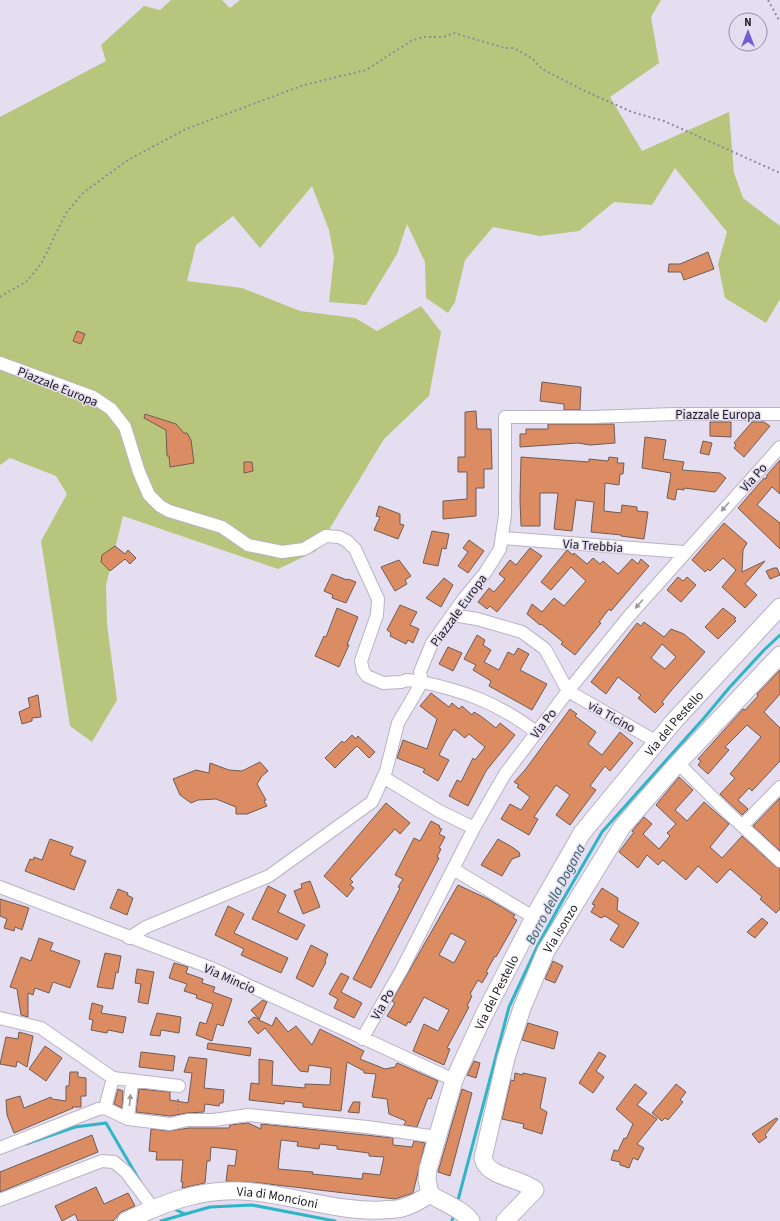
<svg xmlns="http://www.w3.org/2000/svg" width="780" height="1221" font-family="'Source Sans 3',sans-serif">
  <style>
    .green { fill: #b7c67c }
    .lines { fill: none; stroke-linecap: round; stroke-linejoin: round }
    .stream { stroke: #2fb5c5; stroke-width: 3 }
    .building { fill: #db8c63; stroke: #6f5d54; fill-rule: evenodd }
    .street-casing { stroke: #bab2c5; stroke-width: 14 }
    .secondary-casing { stroke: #bab2c5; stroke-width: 19 }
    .path { stroke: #918b99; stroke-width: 2; stroke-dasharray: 2 3; stroke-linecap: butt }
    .street { stroke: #fff; stroke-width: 12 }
    .secondary { stroke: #fff; stroke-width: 17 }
    .oneway { fill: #99989b }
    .labels { text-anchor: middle; stroke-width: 3; stroke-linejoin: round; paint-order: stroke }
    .street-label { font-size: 13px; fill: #1d1a21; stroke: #e5ddf0 }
    .water-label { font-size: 14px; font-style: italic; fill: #2b6067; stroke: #e5ddf0 }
  </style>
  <rect width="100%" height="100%" fill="#e5ddf0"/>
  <path class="green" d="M171 0H222L230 8 240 0H661L651 17 659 63 610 97 642 151 729 112 734 173 743 198 780 226V299L766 323 725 298 718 264 727 232 675 168 652 205 614 202 579 231 540 236 493 227 465 260 455 302 448 313 426 298 425 262 407 224 397 254 366 305 329 302 334 257 329 230 312 186 260 248 233 216 196 245 187 281 242 288 300 311 355 318 377 331 421 306 441 332 429 396 384 439 316 551 278 569 123 516 106 585 107 624 117 700 92 742 70 726 41 541 67 494 56 476 10 458 0 465V117L106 61 101 45 144 6 160 10Z"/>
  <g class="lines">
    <path class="stream" d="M26 1144 75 1127 106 1123 141 1183
      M457 1204 509 1007 538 945 561 903 602 832 704 718 729 688 764 650 780 635
      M172 1208 185 1214
      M161 1221 210 1207 252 1205 335 1221
      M452 1221 454 1213"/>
  </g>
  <path class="building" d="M708 252 714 269 684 280 681 272H668L669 264H680Z
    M77 331 85 334 81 344 73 341Z
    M542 382 581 387 580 410H564V404L540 401Z
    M476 411 477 429H491L492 469H484V488H476V516L443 519V501L467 499V472H458V457H465V412Z
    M145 414 176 424 184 433H187L191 440 194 463 170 467 169 456H167L166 430 144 418Z
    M710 422H731V437L710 436Z
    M752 422H764L770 426 744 457 734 448 736 445 734 443Z
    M548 424H614L615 443 590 445 578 443 520 447V434H526V429H548Z
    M645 437 666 440 663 459 684 462 682 470 720 473 726 478 715 492 684 488V490L677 489 675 500 667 498 671 473 642 468Z
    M703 441 712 443 709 455 700 453Z
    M521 457 589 462V459L608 461 609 457 618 458 617 463H624L623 474H620L619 485 605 483 604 511 621 513 622 505 637 507V511L648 512 644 539 621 536V535L591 532 594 502 576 500 572 531 554 529 558 493H540V526H521L520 499Z
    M780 460V494L772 487 757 505 780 523V549L738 508 764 478 766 479 767 475Z
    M244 462H252L253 471 244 473Z
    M379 506 400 514V524L404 525 398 539 374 530 380 517 376 516Z
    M724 523 747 543 743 550 742 572 765 561 745 584 757 595 745 608 722 587 736 570 723 558 710 571 708 569 705 572 692 560Z
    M432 531 449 534 446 549 442 548 438 566 423 563Z
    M469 540 484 551 468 573 458 566 468 552 463 548Z
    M115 546 125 554 128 550 136 558 130 564 125 559 110 571 101 562 102 555Z
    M530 548 542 556 497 612 490 606 487 609 478 602 489 588 494 592 505 579 499 574 510 560 516 565Z
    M567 550 573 555 574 553 587 564 593 558 600 564 603 561 618 574 632 559 638 564 641 559 649 566 611 611 609 609 599 622 601 623 575 655 561 644 563 642 541 624 540 625 527 614 532 604 542 612 554 598 564 606 586 581 571 567 551 590 541 582Z
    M399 560 411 576 405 580 407 584 395 591 381 567Z
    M774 568H777L780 575 770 579 766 571Z
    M332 574 347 580 348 579 356 582 346 603 332 598 333 595 324 591Z
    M678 577 683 581 687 577 696 585 681 602 667 590Z
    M444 578 453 585 441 607 426 598Z
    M400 605 417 612 410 625 419 629 413 643 408 640 406 644 390 636 391 633 387 630Z
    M337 608 358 617 347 645H349L339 667 315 656 324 636 326 637Z
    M723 608 736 618 734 619 736 621 718 639 705 627Z
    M644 622 664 637 671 629 684 634 705 652 670 692 662 702 664 704 655 713 638 698 641 695 618 677 606 694 591 682 637 623 641 626ZM662 644 676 657 665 669 651 658Z
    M477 635 485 640 483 645 491 650 484 662 499 670 508 652 514 655 518 648 529 654 520 670 547 684 532 710 489 686 491 681 473 670 476 665 464 659Z
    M448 647 462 653 453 671 439 664Z
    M780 670V694L764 712 780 728V761L752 791 749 788 738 800 748 809 742 815 720 794 735 778 730 774 761 737 747 725 725 747 729 750 708 774 698 765 701 761 698 759 743 709 745 710 758 696 757 694Z
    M431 693 449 707 452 703 459 709 462 706 472 715 474 712 482 717 496 728 500 723 515 735 486 771 468 806 449 796 457 780 461 782 473 758 475 760 485 747 469 734 465 738 454 729 446 741 439 755 449 760 438 781 423 772 425 769 397 758 403 740 427 749 437 719 420 706Z
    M38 695 41 717 32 718V721L22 724 19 712 30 707 28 698Z
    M570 709 577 714 575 716 596 732 588 744 602 755 620 732 633 743 610 771 605 766 590 786 596 790 570 825 556 815 570 795 556 785 534 817 538 819 529 835 501 819 510 804 521 810 530 797 517 787 519 785 514 782 525 770Z
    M352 735 356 739 358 736 375 752 369 758 357 746 335 768 325 758 342 741 344 743Z
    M260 762 268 771 262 776 257 784 266 800 264 801 267 806 247 814H236V807L216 799 198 800 191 803 180 795 173 779 196 770 209 773 210 763 229 770 242 771Z
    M679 777 693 790 675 810 687 821 704 802 729 824 710 847 722 858 742 836 775 866 780 868V909L776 913 760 899 762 897 730 869 717 883 698 866 686 880 663 860 658 865 647 855 638 868 619 852 634 832 632 831 644 817 652 824 643 834 659 849 670 836 667 833 676 824 656 805Z
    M780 798V851L753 826Z
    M386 803 410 823 400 834 395 829 350 879 353 882 350 885 354 888 347 897 324 876Z
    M431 821 440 826 439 828 442 829 439 834 445 837 439 848 441 849 437 857 439 858 371 988 353 979 400 888 398 887 403 879 395 875 414 838 420 841Z
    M50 839 73 847 70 855 86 861 74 890 25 871 30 859 33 860 34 857 42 860Z
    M498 839 512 847 519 852 520 856 512 859 502 876 481 865Z
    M310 881 320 907 303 914 294 891 302 888 301 884Z
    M458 885 488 899 515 915 513 918 517 920 496 957 495 956 486 972 488 973 482 983 478 980 470 994 472 996 467 1006 469 1007 447 1048 450 1049 444 1065 413 1051 424 1024 438 1031 449 1010 424 997 410 1023 408 1022 406 1026 387 1016 395 1003 392 1001ZM451 933 466 941 454 963 439 955Z
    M268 886 286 895 278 912 305 925 297 940 252 919Z
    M602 888 618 898 617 910 639 923 623 948 610 940 619 925 605 916 601 918 591 912 595 905 592 904Z
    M118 889 128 893 127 895 133 898 127 915 110 908Z
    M0 899 29 908 22 930 15 927 14 931 4 928 7 919 0 916Z
    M228 906 244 914 234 933 288 958 281 973 241 955 244 949 215 935Z
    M762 918 768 923 755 938 747 932Z
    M39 938 53 943 50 950 80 961 70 988 53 982 49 993 35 988 33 995 28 993V1017L21 1015 17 989 10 987 21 957 31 961Z
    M311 945 328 954 325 961 326 962 313 987 296 978Z
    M105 953 121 956 118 973 116 972 113 989 97 987Z
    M553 961 563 966 555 983 545 979Z
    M174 963 188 967 186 973 203 979 202 983 215 987 213 992 232 999 223 1026 217 1024 212 1041 196 1035 200 1022 206 1024 213 1004 196 998 197 995 184 991 187 984 169 978Z
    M137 969 154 972 148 1004 138 1002 141 984 135 983Z
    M341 973 349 977 341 992 362 1003 354 1018 334 1008 338 999 329 994Z
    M263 1000 267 1002 259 1020 272 1026 276 1017 288 1032 296 1026 312 1045 320 1029 364 1051 360 1059 385 1069 395 1067 397 1063 438 1081 431 1099 428 1098 417 1127 404 1125 406 1121 389 1114 387 1099 372 1097 376 1074 364 1073V1071L347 1062 341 1111 303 1107V1103L285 1101 284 1104 249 1100 251 1083 259 1084V1059L273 1061 272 1085 305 1088V1084L330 1085 331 1068 309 1065 308 1072 300 1071 265 1028 258 1034 248 1022 254 1017 259 1019 251 1010Z
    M92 1003 103 1006 101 1013 126 1017 123 1033 108 1030 107 1033 91 1030 93 1020 89 1019Z
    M157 1013 181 1017 179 1033 161 1030 160 1036 150 1035Z
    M528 1023 558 1032 554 1049 522 1040Z
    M19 1032 33 1036 27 1067 17 1061 16 1067 0 1064 6 1037 18 1039Z
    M208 1043 251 1048 250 1056 207 1049Z
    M45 1046 62 1058 46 1081 29 1069Z
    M141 1052 175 1056 173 1071 139 1067Z
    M599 1052 606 1056 596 1071 604 1077 593 1093 579 1083Z
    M189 1057 207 1059 204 1088 224 1090 223 1103H220L219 1106 205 1104 204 1112 187 1113 170 1116 136 1112 139 1089 170 1092V1100L188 1103 192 1073 184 1072Z
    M474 1061 480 1063 476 1078 467 1075Z
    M70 1072H78V1077L86 1078V1096H81V1107H72L73 1108 14 1133 7 1115 6 1100 20 1096 24 1108 51 1097 52 1099 66 1101V1086H69Z
    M515 1073 523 1075V1073L546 1078 540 1108 547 1112 542 1134 523 1128 524 1124 502 1119 511 1080 514 1081Z
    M635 1084 647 1093 637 1105 657 1119 637 1144 644 1148 638 1160 633 1158 629 1168 620 1165V1162L611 1160 614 1150 618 1151 624 1138 626 1139 633 1124 616 1109Z
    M676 1084 686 1092 680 1100 683 1102 668 1120 665 1118 662 1121 652 1113Z
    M118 1089 123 1091 122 1108 114 1104Z
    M462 1089 472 1093 450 1176 438 1172Z
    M353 1102H360L359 1113 348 1112Z
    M776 1118 778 1119 765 1135 767 1137 759 1143 752 1134Z
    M248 1123 261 1129V1124L393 1138V1145L412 1147 414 1141 425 1143 413 1193 395 1199 260 1183 226 1181 228 1165 235 1166 237 1150 211 1147 210 1161H207L205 1183 182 1188 183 1182H181L183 1160H156L157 1152 149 1151 151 1129 169 1131 189 1128H229L230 1125ZM281 1140 298 1142 297 1146 319 1149 320 1144 337 1146V1149L369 1153V1156L384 1157 380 1175 363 1173 362 1179 312 1174 313 1172 278 1169Z
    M92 1135 98 1152 0 1192V1172Z
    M96 1187 104 1204 128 1193 135 1206 121 1212 113 1221H78L75 1214 62 1221 55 1206Z"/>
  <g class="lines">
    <defs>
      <path id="street" d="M0 363 93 397 111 409 125 427 139 472 149 495 160 506 169 511 222 527 248 545 282 552 304 549 326 536 339 537 347 541 355 549 378 599 377 615 361 661 363 671 367 676 383 683 401 682 407 680 422 682 420 672 432 643 465 597 485 573 500 549 505 515V417H593L674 414H780
        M503 538 684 552
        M453 615 477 619 522 632 545 649 568 691 657 742
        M678 763 723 808 780 861
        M383 777 439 811 474 828
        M742 826 780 787
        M453 869 535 918
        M0 887 211 968 454 1080
        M129 938 146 927 269 876 372 802 386 771 398 723 422 682C464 691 497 703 532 729L534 734
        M0 1018 41 1028 113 1078 179 1086
        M362 1039 402 969 474 828 505 774 568 691 630 615 780 447
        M105 1108 113 1078
        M128 1119 132 1081
        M0 1148 98 1109 105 1108 128 1119 170 1124 188 1120H214L248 1115 367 1127 437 1137
        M0 1200 102 1161 114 1162 126 1172 153 1208"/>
      <g id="secondary">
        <path id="s1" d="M126 1221C164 1203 199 1189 242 1191 289 1193 333 1212 381 1210 388 1209 396 1210 402 1208 413 1205 421 1200 430 1194"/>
        <path id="s2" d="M471 1221C461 1208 443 1203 430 1194L427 1180 428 1169 454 1080 484 1015 539 908 582 833 674 721 780 607"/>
        <path id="s3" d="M505 1221 535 1190C520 1177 487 1178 483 1158L506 1058 522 1008 546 951 622 827 678 763 780 655"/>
      </g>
    </defs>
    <use href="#street" class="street-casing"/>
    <use href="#secondary" class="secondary-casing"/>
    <path class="path" d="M768 0 780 22
      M0 297 27 281 41 264 66 213 84 192 128 160 186 129 304 85 366 70 411 41 423 37H443L454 33 505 48H514L533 59 542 69 587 92 632 112 664 121 780 173
      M178 1111V1097"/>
    <use href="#street" class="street"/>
    <use href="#secondary" class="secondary"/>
  </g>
  <defs><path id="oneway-solid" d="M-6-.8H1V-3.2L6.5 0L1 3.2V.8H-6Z"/></defs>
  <g class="oneway">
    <use href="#oneway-solid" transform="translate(725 507) rotate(132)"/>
    <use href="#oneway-solid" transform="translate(639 604) rotate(131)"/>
    <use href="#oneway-solid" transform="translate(130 1100) rotate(-84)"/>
  </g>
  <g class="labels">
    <g class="street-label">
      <text transform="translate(58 386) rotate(22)" y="5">Piazzale Europa</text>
      <text x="718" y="419">Piazzale Europa</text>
      <text transform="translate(753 477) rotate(-48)" y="5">Via Po</text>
      <text transform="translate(593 545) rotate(4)" y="5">Via Trebbia</text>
      <text transform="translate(458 610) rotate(-54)" y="5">Piazzale Europa</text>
      <text transform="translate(612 716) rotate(29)" y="5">via Ticino</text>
      <text transform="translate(543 723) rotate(-52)" y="5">Via Po</text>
      <text dy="5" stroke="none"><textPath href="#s2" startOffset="589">Via del Pestello</textPath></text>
      <text dy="5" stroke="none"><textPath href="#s3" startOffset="350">Via Isonzo</textPath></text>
      <text transform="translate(230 978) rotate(24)" y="5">Via Mincio</text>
      <text dy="5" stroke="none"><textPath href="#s2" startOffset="265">Via del Pestello</textPath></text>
      <text transform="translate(382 1004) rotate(-60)" y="5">Via Po</text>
      <text dy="5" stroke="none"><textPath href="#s1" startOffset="157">Via di Moncioni</textPath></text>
    </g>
    <g class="water-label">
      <text transform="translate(555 894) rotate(-62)" y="5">Borro della Dogana</text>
    </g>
  </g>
  <g transform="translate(748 32)"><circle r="19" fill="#e5ddf0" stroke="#958f9d"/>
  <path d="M0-3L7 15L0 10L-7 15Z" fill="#735cd6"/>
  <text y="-6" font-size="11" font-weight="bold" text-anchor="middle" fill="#1d1a21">N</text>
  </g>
</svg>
